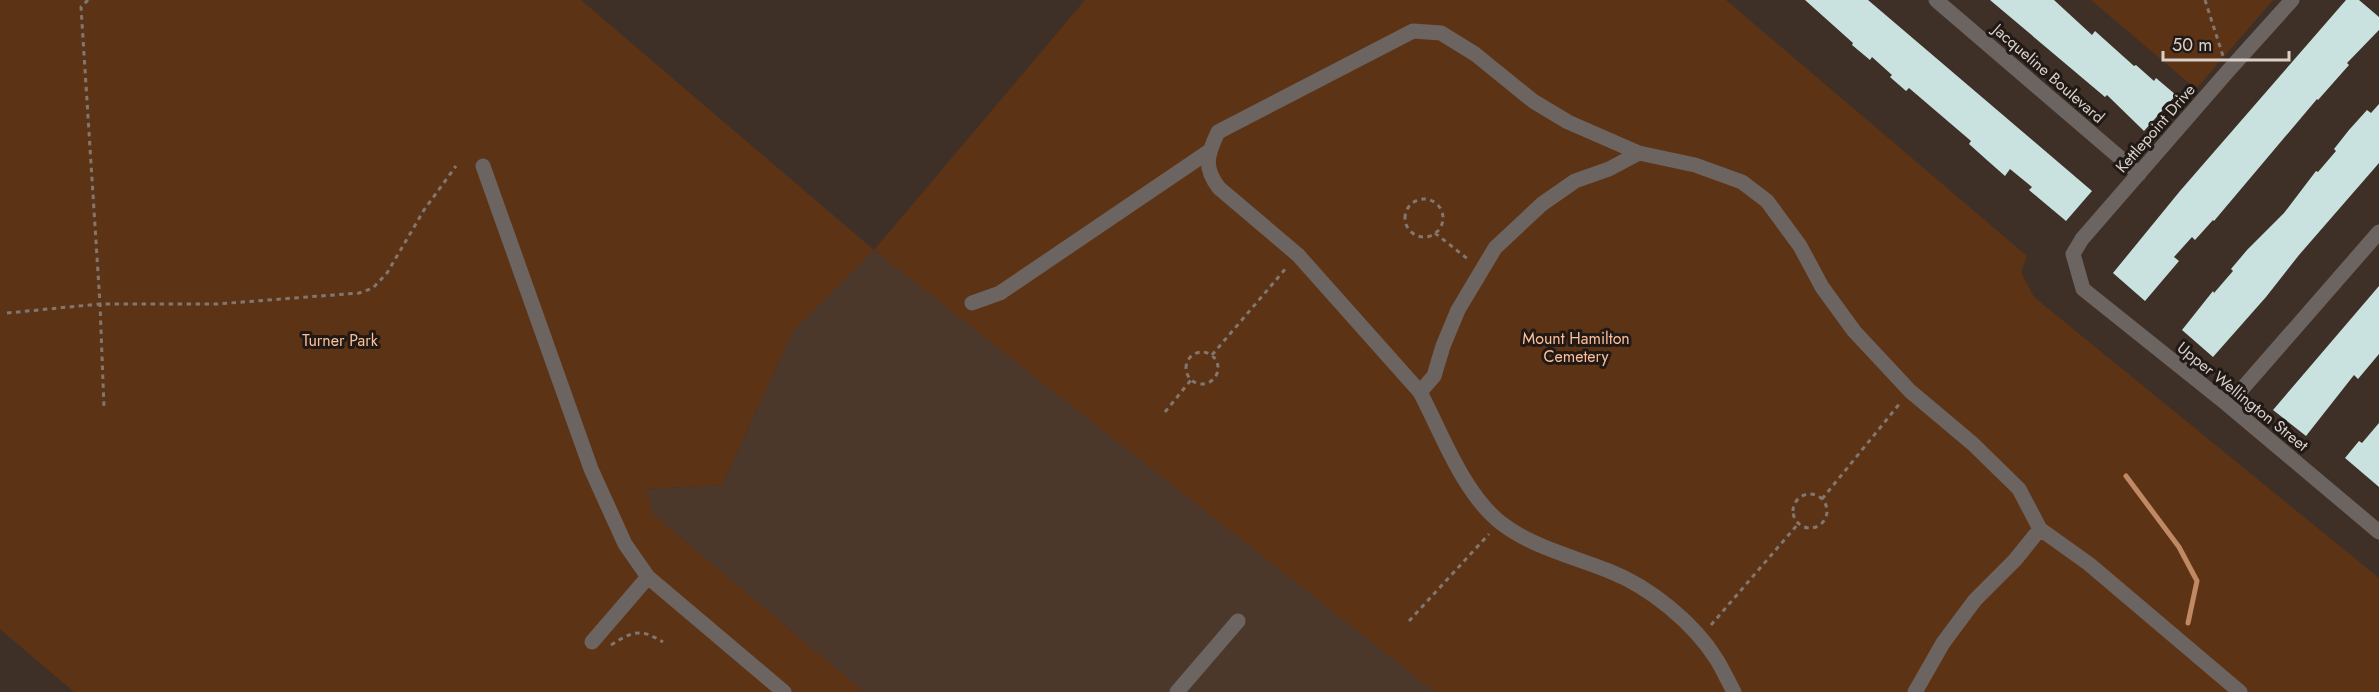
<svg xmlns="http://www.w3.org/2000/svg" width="2379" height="692" font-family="Jost,sans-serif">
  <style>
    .built { fill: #4c382b }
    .green { fill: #5d3316 }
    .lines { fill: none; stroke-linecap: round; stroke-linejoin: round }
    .stream { stroke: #c08964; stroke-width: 5 }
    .building { fill: #cae2df }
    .path { stroke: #82776f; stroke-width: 3; stroke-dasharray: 4.5 4.5; stroke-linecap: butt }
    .minor { stroke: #6c6460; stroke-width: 15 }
    .labels { text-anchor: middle; stroke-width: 6; stroke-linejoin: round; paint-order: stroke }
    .street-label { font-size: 16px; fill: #d9d0ca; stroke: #201915 }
    .park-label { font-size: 16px; fill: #fdbf99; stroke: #201915 }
  </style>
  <rect width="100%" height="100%" fill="#3e3027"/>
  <path class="built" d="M874 250 1364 634 1435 692H864L653 514 646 489 722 485 793 331Z"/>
  <path class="green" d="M0 0H581L874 250 1085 0H1726L2027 256 2021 272 2034 297 2379 578V692H1435L874 250 793 331 722 485 647 489 653 514 864 692H74L0 629Z
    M2091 0H2273L2196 89Z"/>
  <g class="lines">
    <path class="stream" d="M2126 476 2179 547 2197 581 2188 623"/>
  </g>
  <path class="building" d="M1805 0H1868L2092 191 2066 221 2029 190 2032 187 2010 169 2005 176 1988 161 1969 144 1971 141 1909 88 1906 91 1890 77 1892 75 1872 57 1870 60 1852 45 1853 43Z
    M1990 0H2054L2092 35 2095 31 2134 66 2136 65 2154 81 2156 78 2176 95 2144 131 2107 95 2105 97Z
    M2346 0H2359L2379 17V30L2347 63 2349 65 2318 100 2317 99 2214 221 2213 220 2195 240 2192 237 2174 257 2179 261 2145 301 2113 273 2180 191Z
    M2379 104V163L2299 255 2266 297 2213 357 2182 330 2213 291 2214 293 2233 271 2231 269 2247 250 2284 213 2316 171 2318 172 2336 151 2334 149 2349 130 2367 110 2371 113Z
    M2379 286V354L2358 379 2354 375 2306 436 2273 410Z
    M2379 423V487L2345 458 2359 441 2362 443Z"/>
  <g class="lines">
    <path class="path" d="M88 0 81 7 100 304 104 408
      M2205 0 2223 56
      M1405 218a19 19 0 1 1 38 0a19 19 0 1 1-38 0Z
      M1435 233 1469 260
      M7 313 100 304H217L359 293 373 288 387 273 424 210 456 166
      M1186 368a16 16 0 1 1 32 0a16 16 0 1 1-32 0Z
      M1212 355 1287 267
      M1165 412 1191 380
      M1793 511a17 17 0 1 1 34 0a17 17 0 1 1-34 0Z
      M1822 499 1901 402
      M1409 621 1489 534
      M1711 625 1798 524
      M611 645C633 631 640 628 663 642"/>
    <path class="minor" d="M1936 0 2139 174
      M2292 0 2228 71 2082 239 2073 254 2083 289 2228 405 2379 532
      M483 166 591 469 625 544 648 577 784 692
      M972 303 1000 293 1208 152
      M1420 392 1298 255 1219 188C1203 167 1207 155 1218 132L1413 31 1441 33 1475 54 1533 101 1568 122 1639 153
      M2228 405 2379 232
      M2040 529 2089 564 2240 692
      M592 642 648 577
      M1177 692 1238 621
      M1734 692C1728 681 1723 670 1717 660 1694 623 1650 587 1609 571 1572 556 1534 548 1501 523 1463 493 1442 434 1420 392L1434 376 1443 346 1458 310 1495 248 1542 204 1575 181 1609 169 1639 153 1695 165 1742 182 1767 201 1800 246 1822 287 1854 331 1910 391 1973 444 2019 489 2040 529 2015 560 1975 600 1943 643 1915 692"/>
  </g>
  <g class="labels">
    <g class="street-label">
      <text transform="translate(2049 73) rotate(41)" y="6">Jacqueline Boulevard</text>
      <text transform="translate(2155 128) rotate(-49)" y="6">Kettlepoint Drive</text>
      <text transform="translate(2243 396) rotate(39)" y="6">Upper Wellington Street</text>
    </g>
    <g class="park-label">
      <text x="1576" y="344">Mount Hamilton<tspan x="1576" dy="18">Cemetery</tspan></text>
      <text x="340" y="346">Turner Park</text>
    </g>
  </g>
  <path d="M2163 51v9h126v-9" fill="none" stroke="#d9d0ca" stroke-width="3"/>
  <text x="2172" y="51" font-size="18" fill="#d9d0ca" stroke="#201915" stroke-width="4.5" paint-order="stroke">50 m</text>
</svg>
